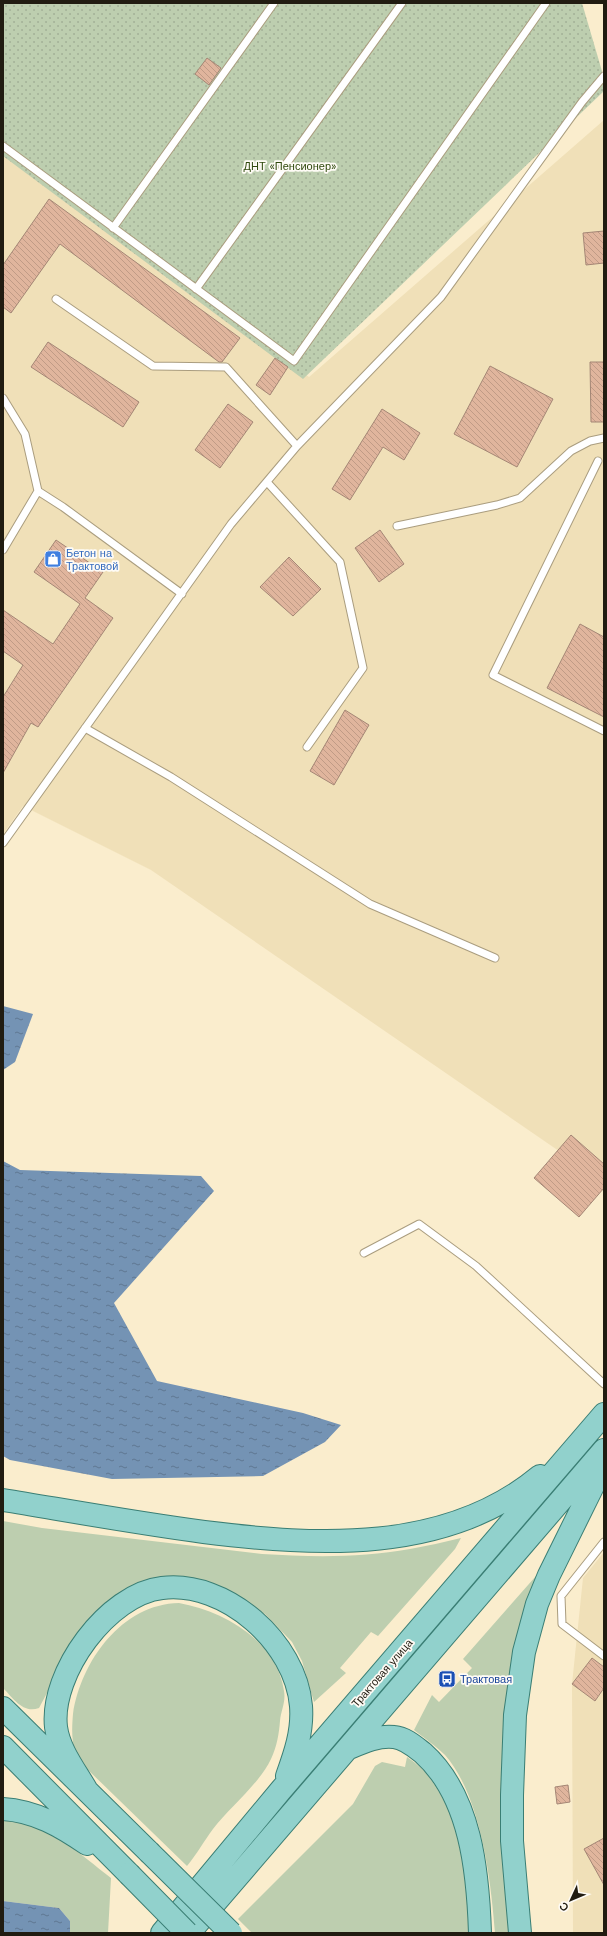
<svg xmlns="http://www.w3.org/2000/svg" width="607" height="1936" font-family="'Work Sans',sans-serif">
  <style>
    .built { fill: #f0e0b8 }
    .grass { fill: #bdceaf }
    .garden { fill: url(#garden-dots) }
    .water { fill: url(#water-ripples) }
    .building { fill: url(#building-back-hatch); stroke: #a48675 }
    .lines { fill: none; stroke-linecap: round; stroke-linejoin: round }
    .service-casing { stroke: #aa9d7f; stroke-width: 9 }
    .primary-casing { stroke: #3a7e74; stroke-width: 24 }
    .service { stroke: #fff; stroke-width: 7 }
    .primary { stroke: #91d1cc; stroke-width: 22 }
    .primary-bridge-casing { stroke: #3a7e74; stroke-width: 24; stroke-linecap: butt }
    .primary-bridge { stroke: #91d1cc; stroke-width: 22 }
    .labels { text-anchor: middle; stroke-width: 3.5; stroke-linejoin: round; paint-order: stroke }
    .park-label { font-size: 11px; fill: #2f490d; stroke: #fefbf5 }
    .shop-label { font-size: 11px; fill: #366cbe; stroke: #fefbf5; text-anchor: start }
    .street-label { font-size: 11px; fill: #211c11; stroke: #fefbf5 }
    .transit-label { font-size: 11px; fill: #164399; stroke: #fefbf5; text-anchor: start }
  </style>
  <defs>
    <pattern id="garden-dots" width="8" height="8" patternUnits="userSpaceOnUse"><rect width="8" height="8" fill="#bdceaf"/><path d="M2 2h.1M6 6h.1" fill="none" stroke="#a2b096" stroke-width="1.8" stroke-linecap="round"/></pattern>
    <pattern id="water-ripples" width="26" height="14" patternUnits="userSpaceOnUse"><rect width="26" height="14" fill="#7493b4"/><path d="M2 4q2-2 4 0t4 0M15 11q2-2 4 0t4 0" fill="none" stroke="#5f7791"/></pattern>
    <pattern id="building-back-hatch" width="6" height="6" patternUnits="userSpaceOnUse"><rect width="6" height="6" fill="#e0b59d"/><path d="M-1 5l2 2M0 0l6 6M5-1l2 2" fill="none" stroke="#c09b86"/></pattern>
  </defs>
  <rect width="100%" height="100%" fill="#faedcd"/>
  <path class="built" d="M604 120V1182L151 870 23 806 3 834V150L309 377Z
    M604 1552V1933H573L572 1684 583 1578Z"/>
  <path class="grass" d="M3 1521 42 1528 262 1554C311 1557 361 1558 410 1549 427 1546 444 1542 461 1538L455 1549 378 1636 371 1632 340 1668 346 1673 314 1702 302 1661 292 1642 265 1614 225 1590 158 1582 63 1663 39 1708C23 1714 13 1698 3 1688Z
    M543 1568 525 1604 511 1665V1933H495C491 1880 481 1796 445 1755 436 1746 424 1738 414 1730L432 1695 439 1702 472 1668 463 1659Z
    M179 1603C224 1611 277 1641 284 1691 286 1702 281 1710 280 1721 279 1734 277 1746 271 1759 260 1783 230 1807 213 1829 204 1841 197 1854 187 1866L84 1766C82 1762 77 1758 76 1753 71 1742 72 1726 73 1714 81 1661 122 1604 179 1603Z
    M407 1757C461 1792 465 1875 471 1933H252L238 1919 353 1804 375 1766 382 1762 405 1767Z
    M3 1820C44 1820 81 1855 111 1878L108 1933H70V1921L59 1908 3 1901Z"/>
  <path class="garden" d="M3 3H582L604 78V91L303 379 3 156Z"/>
  <path class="water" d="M3 1006 33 1014 15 1062 3 1070Z
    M3 1161 20 1170 201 1176 214 1191 114 1303 157 1381 303 1413 341 1425 325 1442 263 1476 112 1479 10 1460 3 1456Z
    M3 1901 59 1908 70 1921V1933H3Z"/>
  <path class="building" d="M207 58 221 68 209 85 195 74Z
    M49 199 240 338 222 362H219L60 244 11 313 3 307V265Z
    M604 231V263L586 265 583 233Z
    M48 342 139 402 123 427 31 367Z
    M275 358 288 367 270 395 256 385Z
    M590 362H604V422H591Z
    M490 366 553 399 517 467 454 434Z
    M228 404 253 422 220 468 195 450Z
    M382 409 420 433 404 460 383 447 350 500 332 489Z
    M380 530 404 564 379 582 355 548Z
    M56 540 103 572 85 598 113 618 38 727 31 723 3 773V697L23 665 3 651V610L53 644 80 604 34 572Z
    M289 557 321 589 293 616 260 587Z
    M580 624 604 637V717L547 688Z
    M345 710 369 725 334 785 310 771Z
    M571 1135 604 1164V1188L579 1217 534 1178Z
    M592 1658 604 1667V1688L595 1701 572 1684Z
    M568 1785 570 1802 557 1804 555 1787Z
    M604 1838V1885L584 1849Z"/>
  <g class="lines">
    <defs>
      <path id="service" d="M3 146 294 361 546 3
        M113 228 274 3
        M196 289 402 3
        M56 299 153 366 226 367 297 446
        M3 398 25 434 38 491
        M598 461 493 675 604 731
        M267 482 340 562 363 668 307 747
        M397 526 497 505 520 498 571 451 590 441 604 438
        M3 550 38 491 63 507 182 594
        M85 728 171 777 370 904 495 958
        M3 843 231 524 297 446 441 297 582 102 604 76
        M364 1253 419 1224 476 1266 604 1384
        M604 1542 561 1596 562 1624 604 1656"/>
      <path id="primary" d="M3 1500C70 1511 136 1523 204 1532 317 1546 446 1554 540 1476
        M3 1708 149 1852
        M3 1747 129 1874
        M347 1749C361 1743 378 1735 394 1737 405 1738 414 1746 423 1753 471 1796 478 1872 480 1933
        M86 1789C75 1770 59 1750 56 1727 50 1673 108 1594 162 1588 226 1580 296 1643 301 1706 303 1731 295 1754 287 1776
        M3 1809C35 1811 61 1826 87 1844
        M162 1933 281 1790 604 1414
        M189 1933 604 1450
        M520 1933 512 1841V1795L515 1715 524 1652 537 1604 549 1575 593 1486 604 1467"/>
    </defs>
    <use href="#service" class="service-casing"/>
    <use href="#primary" class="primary-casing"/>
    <use href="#service" class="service"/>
    <use href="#primary" class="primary"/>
    <defs>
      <path id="primary-bridge" d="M149 1852 231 1933
        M129 1874 187 1933"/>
    </defs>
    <use href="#primary-bridge" class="primary-bridge-casing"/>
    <use href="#primary-bridge" class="primary-bridge"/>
  </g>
  <defs>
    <symbol id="shop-square" viewBox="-11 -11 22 22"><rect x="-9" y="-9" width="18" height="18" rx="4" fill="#3f7fe0" stroke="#fefbf5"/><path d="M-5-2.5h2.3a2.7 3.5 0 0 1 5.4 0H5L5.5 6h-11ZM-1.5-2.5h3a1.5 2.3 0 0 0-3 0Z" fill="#fff"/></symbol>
    <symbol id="bus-square" viewBox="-11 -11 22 22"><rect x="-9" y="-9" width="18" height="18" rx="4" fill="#1a4fb4" stroke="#fefbf5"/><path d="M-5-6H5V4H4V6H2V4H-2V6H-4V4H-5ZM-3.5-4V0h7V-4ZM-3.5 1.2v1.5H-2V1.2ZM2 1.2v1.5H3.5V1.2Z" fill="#fff"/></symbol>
  </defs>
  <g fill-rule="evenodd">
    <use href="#shop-square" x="43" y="549" width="20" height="20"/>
    <use href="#bus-square" x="437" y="1669" width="20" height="20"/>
  </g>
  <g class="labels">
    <g class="park-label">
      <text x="290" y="170">ДНТ «Пенсионер»</text>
    </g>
    <g class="shop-label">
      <text x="66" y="557">Бетон на<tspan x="66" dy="13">Трактовой</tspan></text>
    </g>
    <g class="street-label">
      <text transform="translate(382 1673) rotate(-49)" y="4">Трактовая улица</text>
    </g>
    <g class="transit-label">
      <text x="460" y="1683">Трактовая</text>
    </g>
  </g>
  <rect width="607" height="1936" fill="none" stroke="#211c11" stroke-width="8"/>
  <g transform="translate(571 1900) rotate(226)" stroke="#fefbf5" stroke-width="3" paint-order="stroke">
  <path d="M0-3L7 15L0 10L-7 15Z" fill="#211c11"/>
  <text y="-6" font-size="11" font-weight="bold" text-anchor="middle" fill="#211c11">С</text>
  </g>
</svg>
